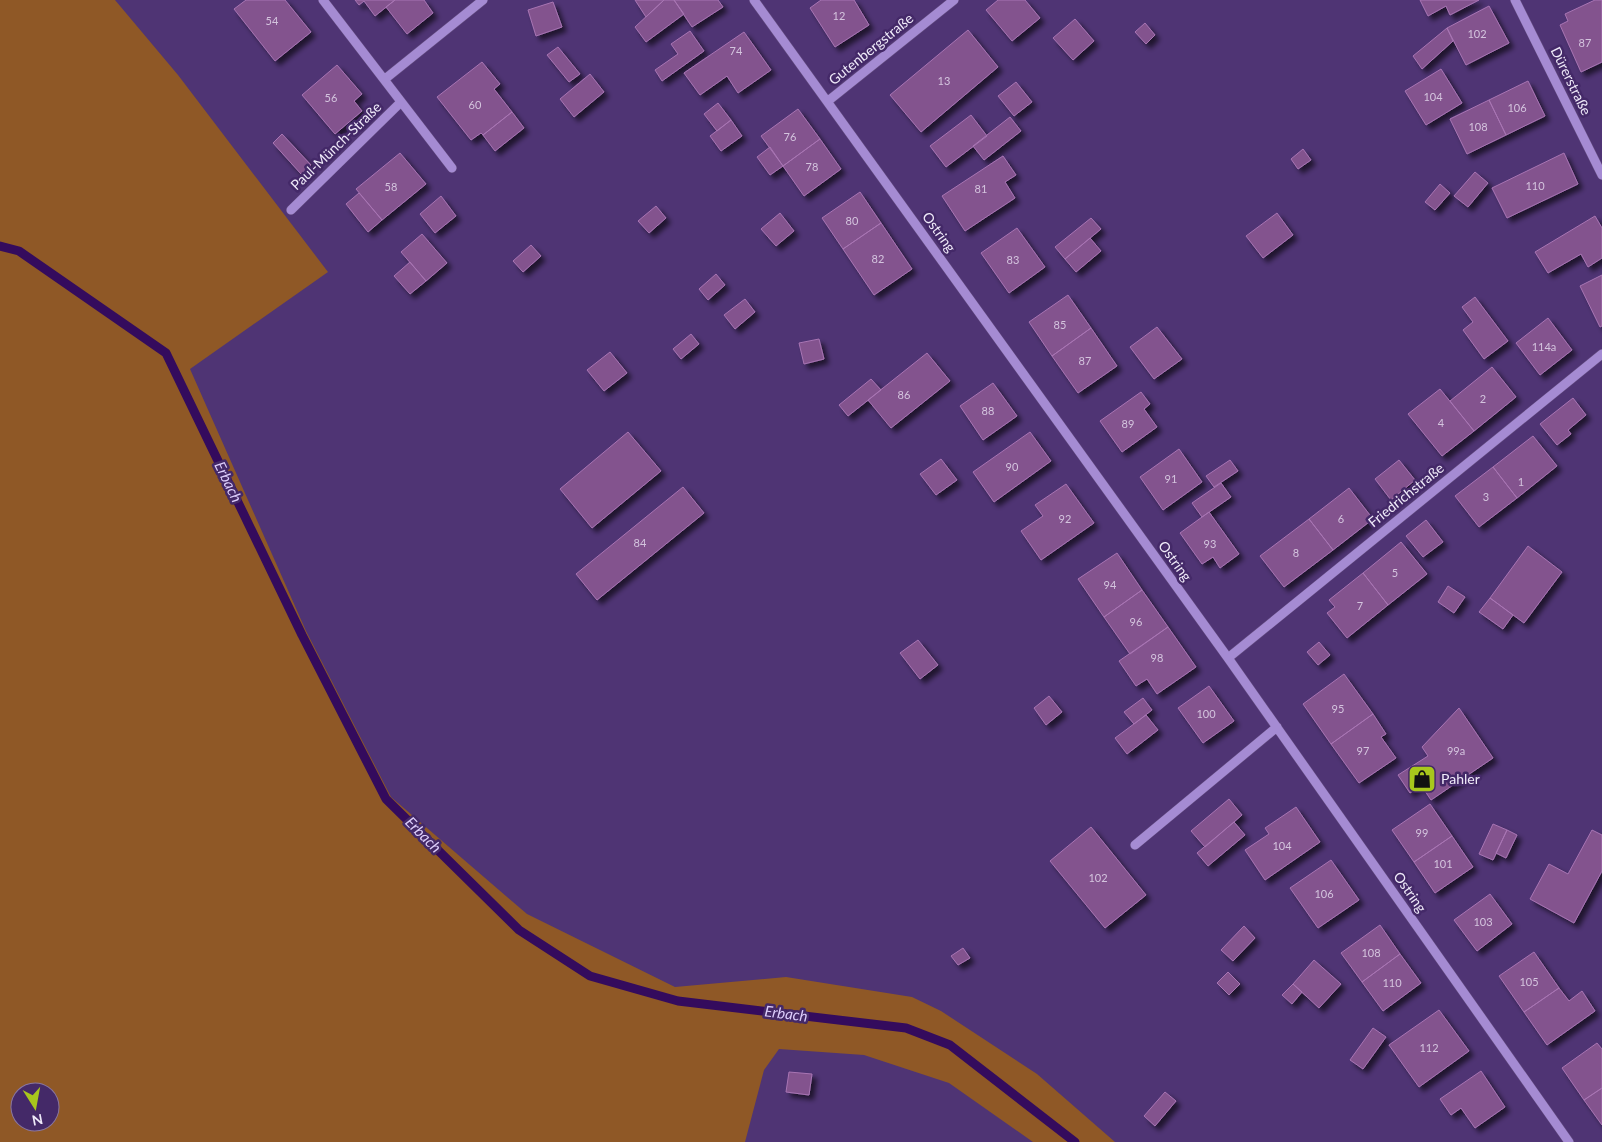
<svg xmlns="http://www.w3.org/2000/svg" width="1602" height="1142" font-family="Lato,sans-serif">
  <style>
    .green { fill: #8f5826; fill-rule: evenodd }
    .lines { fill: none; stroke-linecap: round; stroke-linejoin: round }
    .stream { stroke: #340b5d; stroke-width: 9 }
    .building { fill: #83528e; stroke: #a875b3; filter: url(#shadow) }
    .minor-casing { stroke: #624b7e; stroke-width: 10 }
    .minor { stroke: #a58bd3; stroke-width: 9 }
    .labels { text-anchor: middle; stroke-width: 5; stroke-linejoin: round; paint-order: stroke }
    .number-label { font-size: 11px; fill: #d4c4de }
    .street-label { font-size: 14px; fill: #efeaf9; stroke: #442968 }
    .poi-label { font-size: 14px; fill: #efeaf9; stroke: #442968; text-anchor: start }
    .water-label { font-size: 15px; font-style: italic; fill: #ddcefb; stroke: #442968 }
  </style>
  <defs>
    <filter id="shadow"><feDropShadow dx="4.5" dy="4.5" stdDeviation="2.5" flood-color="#0009"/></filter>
  </defs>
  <rect width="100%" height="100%" fill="#4f3474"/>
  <path class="green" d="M0 0H115L178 75 328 272 190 369 306 631 391 797 527 914 675 987 786 977 912 997 941 1011 1037 1074 1115 1142H1033L949 1083 864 1055 779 1049 764 1070 745 1142H0ZM20 1092H50V1122H20Z"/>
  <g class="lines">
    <path class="stream" d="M0 246 19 251 166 353 302 635 386 799 519 930 590 976 678 1001 906 1028 950 1045 1075 1142"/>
  </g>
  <path class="building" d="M246 0H285L311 32 275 61 234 9Z
    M355 0H395L375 16 364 1 359 5Z
    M395 0H424L433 13 407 34 386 7Z
    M635 0H664L646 17Z
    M664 0H674L684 14 646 42 635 27Z
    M674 0H718L723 7 692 27Z
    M821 0H854L869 25 835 47 810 8Z
    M998 0H1025L1040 18 1012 41 986 10Z
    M1420 0H1479L1450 15 1446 6 1428 16Z
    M1595 0H1602V62L1581 72 1560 25 1568 21 1565 14Z
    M553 2 562 27 536 36 528 10Z
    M1489 6 1509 43 1466 65 1447 28Z
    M1075 19 1094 41 1073 60 1053 38Z
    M1145 23 1155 35 1146 44 1135 32Z
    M1447 28 1453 41 1422 69 1413 56Z
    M968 30 998 67 921 132 890 95Z
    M690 31 704 51 662 81 655 70 678 54 671 44Z
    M744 32 771 70 738 93 727 76 700 95 684 73Z
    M558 47 580 74 569 82 547 55Z
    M482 62 500 84 494 89 512 112 483 135 481 133 471 140 437 97Z
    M337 65 362 94 354 101 362 111 335 134 302 95Z
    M1441 69 1462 103 1426 125 1405 91Z
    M590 74 604 92 574 117 560 99Z
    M1528 81 1545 116 1506 135 1489 100Z
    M1016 82 1032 102 1014 116 998 96Z
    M1489 100 1506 135 1467 154 1450 119Z
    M718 103 731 120 717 131 704 114Z
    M798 109 820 139 783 166 761 136Z
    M512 112 524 128 495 151 483 135Z
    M971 115 987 136 946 167 930 146Z
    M1010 117 1021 131 984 160 973 146Z
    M731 120 742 136 721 151 710 136Z
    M282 134 311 165 301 174 273 143Z
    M820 139 841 169 804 196 783 166Z
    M770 147 783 166 770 175 757 157Z
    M1303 149 1311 160 1298 169 1291 159Z
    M400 153 426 184 382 220 356 189Z
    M1564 153 1578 184 1507 218 1492 188Z
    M1003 156 1016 175 1005 182 1015 198 965 231 942 196Z
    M1475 172 1488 183 1468 207 1454 196Z
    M1440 184 1450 193 1435 210 1425 202Z
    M860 192 881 223 843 249 822 218Z
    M359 193 382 220 368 232 346 204Z
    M441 196 456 216 435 233 420 214Z
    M656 206 666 218 649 233 638 221Z
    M780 213 794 231 776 246 761 229Z
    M1277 213 1293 235 1263 258 1246 236Z
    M1595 216 1602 228V258L1588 267 1581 254 1548 273 1535 252Z
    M1091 218 1101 229 1065 259 1055 247Z
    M881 223 912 269 874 295 843 249Z
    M1017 228 1045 267 1009 293 981 253Z
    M422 234 447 263 426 281 401 252Z
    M1090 238 1101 251 1076 272 1065 259Z
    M531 245 541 256 523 272 513 261Z
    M410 262 426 281 410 294 394 276Z
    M716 274 725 285 708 300 699 289Z
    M1602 275V326L1600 327 1580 286Z
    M1068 295 1091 328 1052 356 1029 322Z
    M1475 297 1508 341 1484 359 1463 330 1473 322 1462 307Z
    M745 299 755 312 735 329 724 315Z
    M1548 318 1572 350 1540 375 1516 343Z
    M1157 327 1182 359 1154 379 1130 347Z
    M1091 328 1117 366 1078 393 1052 356Z
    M691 334 699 344 681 359 673 349Z
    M819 339 824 359 804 364 799 343Z
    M610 352 627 373 604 391 587 370Z
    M927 353 950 381 891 428 868 400Z
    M1492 367 1516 397 1474 431 1450 401Z
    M871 379 881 390 848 416 839 405Z
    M993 383 1017 416 983 440 960 406Z
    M1440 389 1474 431 1442 456 1408 414Z
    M1141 392 1150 404 1144 409 1157 427 1122 452 1100 421Z
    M1573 398 1586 415 1568 430 1571 434 1557 445 1540 424Z
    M628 432 661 471 592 528 560 489Z
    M1030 432 1051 461 994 502 973 472Z
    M1533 436 1557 466 1517 498 1493 467Z
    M1179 449 1202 482 1163 510 1140 477Z
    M941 459 957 480 936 495 920 474Z
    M1230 460 1238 471 1214 487 1206 476Z
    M1399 460 1415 480 1391 500 1375 479Z
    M1493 467 1517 498 1479 527 1455 496Z
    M1221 483 1231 497 1202 517 1192 503Z
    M1066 484 1094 523 1041 560 1021 531 1043 516 1035 505Z
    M683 487 704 513 597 600 576 574Z
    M1349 488 1373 519 1333 550 1309 519Z
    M1209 512 1239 554 1220 568 1213 557 1202 564 1180 533Z
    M1309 519 1333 550 1284 587 1260 556Z
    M1426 520 1443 542 1423 557 1406 536Z
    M1401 542 1427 574 1388 605 1363 573Z
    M1528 546 1562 572 1524 623 1490 598Z
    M1117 553 1142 590 1104 617 1078 579Z
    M1363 573 1388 605 1347 638 1327 613 1335 607 1329 600Z
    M1448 586 1465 597 1454 613 1438 602Z
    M1142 590 1168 627 1130 654 1104 617Z
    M1490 598 1513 615 1503 629 1479 612Z
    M1168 627 1196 667 1157 694 1147 679 1136 686 1119 661Z
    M918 640 938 665 920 679 900 653Z
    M1319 642 1330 655 1318 665 1307 652Z
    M1344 674 1373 714 1331 744 1303 704Z
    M1209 686 1234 721 1203 743 1178 708Z
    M1049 696 1062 712 1046 725 1034 708Z
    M1143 698 1152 710 1134 724 1124 712Z
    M1459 708 1493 758 1431 800 1421 785 1410 793 1398 775 1428 756 1422 747Z
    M1373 714 1386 734 1381 737 1396 758 1359 783 1331 744Z
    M1146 715 1158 730 1127 754 1115 738Z
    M1229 799 1242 815 1205 847 1191 831Z
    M1430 804 1452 836 1414 862 1392 830Z
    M1296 807 1320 842 1265 880 1245 850 1269 834 1265 828Z
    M1234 822 1245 835 1208 866 1197 853Z
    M1493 824 1507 830 1493 860 1479 854Z
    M1091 827 1146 895 1105 928 1050 861Z
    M1507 830 1517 835 1506 858 1496 853Z
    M1592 830 1602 835V871L1574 923 1530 899 1549 864 1568 874Z
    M1452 836 1473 867 1435 893 1414 862Z
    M1331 860 1359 900 1318 928 1290 888Z
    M1490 894 1512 924 1477 951 1454 920Z
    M1380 925 1400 954 1362 982 1341 953Z
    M1244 926 1255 938 1233 961 1221 950Z
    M963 948 970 958 958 965 951 956Z
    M1534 952 1559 988 1524 1012 1499 976Z
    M1400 954 1421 983 1383 1011 1362 982Z
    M1314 960 1341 984 1319 1008 1293 984Z
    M1228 972 1240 984 1229 995 1217 983Z
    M1293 984 1302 992 1292 1004 1282 995Z
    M1559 988 1569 1001 1582 991 1595 1011 1547 1045 1524 1012Z
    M1439 1010 1469 1051 1419 1087 1389 1045Z
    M1373 1028 1386 1037 1363 1069 1350 1060Z
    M1597 1043 1602 1049V1088L1584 1100 1562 1068Z
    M1481 1071 1505 1107 1475 1128 1461 1108 1451 1115 1440 1099Z
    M789 1072 812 1074 809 1095 786 1092Z
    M1602 1088V1125L1584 1100Z
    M1165 1092 1176 1101 1155 1126 1144 1116Z"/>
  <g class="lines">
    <defs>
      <path id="minor" d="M323 0 452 168
        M754 0 1228 658 1569 1142
        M1515 0 1602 175
        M385 79 483 0
        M828 101 954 0
        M291 210 401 102
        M1228 658 1602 354
        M1135 845 1277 727"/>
    </defs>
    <use href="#minor" class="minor-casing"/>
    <use href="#minor" class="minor"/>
  </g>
  <defs>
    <symbol id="shop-square" viewBox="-11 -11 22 22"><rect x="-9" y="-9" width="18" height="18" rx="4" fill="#a8c71c" stroke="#442968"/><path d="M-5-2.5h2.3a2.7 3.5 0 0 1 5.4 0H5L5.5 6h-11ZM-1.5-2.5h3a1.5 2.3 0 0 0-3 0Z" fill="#111"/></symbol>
  </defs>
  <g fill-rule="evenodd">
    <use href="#shop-square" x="1406" y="763" width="32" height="32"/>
  </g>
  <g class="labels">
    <g class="number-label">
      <text x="839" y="20">12</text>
      <text x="272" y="25">54</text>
      <text x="1477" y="38">102</text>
      <text x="1585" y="47">87</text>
      <text x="736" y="55">74</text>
      <text x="944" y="85">13</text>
      <text x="1433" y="101">104</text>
      <text x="331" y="102">56</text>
      <text x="475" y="109">60</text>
      <text x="1517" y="112">106</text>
      <text x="1478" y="131">108</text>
      <text x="790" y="141">76</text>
      <text x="812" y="171">78</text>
      <text x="1535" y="190">110</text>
      <text x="391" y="191">58</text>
      <text x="981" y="193">81</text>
      <text x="852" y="225">80</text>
      <text x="878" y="263">82</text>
      <text x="1013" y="264">83</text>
      <text x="1060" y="329">85</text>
      <text x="1544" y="351">114a</text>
      <text x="1085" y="365">87</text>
      <text x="904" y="399">86</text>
      <text x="1483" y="403">2</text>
      <text x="988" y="415">88</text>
      <text x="1441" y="427">4</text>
      <text x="1128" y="428">89</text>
      <text x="1012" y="471">90</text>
      <text x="1171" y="483">91</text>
      <text x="1521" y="486">1</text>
      <text x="1486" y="501">3</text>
      <text x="1065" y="523">92</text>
      <text x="1341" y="523">6</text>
      <text x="640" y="547">84</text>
      <text x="1210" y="548">93</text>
      <text x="1296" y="557">8</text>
      <text x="1395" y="577">5</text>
      <text x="1110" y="589">94</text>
      <text x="1360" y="610">7</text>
      <text x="1136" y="626">96</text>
      <text x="1157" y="662">98</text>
      <text x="1338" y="713">95</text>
      <text x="1206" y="718">100</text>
      <text x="1363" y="755">97</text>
      <text x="1456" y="755">99a</text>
      <text x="1422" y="837">99</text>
      <text x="1282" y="850">104</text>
      <text x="1443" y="868">101</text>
      <text x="1098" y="882">102</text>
      <text x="1324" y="898">106</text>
      <text x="1483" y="926">103</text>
      <text x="1371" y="957">108</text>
      <text x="1529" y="986">105</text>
      <text x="1392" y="987">110</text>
      <text x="1429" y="1052">112</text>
    </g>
    <g class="street-label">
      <text transform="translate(871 49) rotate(-39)" y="5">Gutenbergstraße</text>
      <text transform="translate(1571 81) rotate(64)" y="5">Dürerstraße</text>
      <text transform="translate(336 146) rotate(-44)" y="5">Paul-Münch-Straße</text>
      <text transform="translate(939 232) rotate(54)" y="5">Ostring</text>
      <text transform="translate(1406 495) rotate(-39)" y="5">Friedrichstraße</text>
      <text transform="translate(1175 561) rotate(54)" y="5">Ostring</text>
      <text transform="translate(1410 892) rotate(55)" y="5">Ostring</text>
    </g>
    <g class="poi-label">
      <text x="1441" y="784">Pahler</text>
    </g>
    <g class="water-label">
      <text transform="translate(228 482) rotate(64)" y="5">Erbach</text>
      <text transform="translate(423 835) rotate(45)" y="5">Erbach</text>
      <text transform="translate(786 1014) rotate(7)" y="5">Erbach</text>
    </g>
  </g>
  <g transform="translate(35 1107) rotate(169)"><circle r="24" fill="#442968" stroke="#8876a2"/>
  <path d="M0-4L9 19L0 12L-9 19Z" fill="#a8c71c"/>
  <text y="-8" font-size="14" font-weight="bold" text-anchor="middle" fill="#efeaf9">N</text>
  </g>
</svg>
